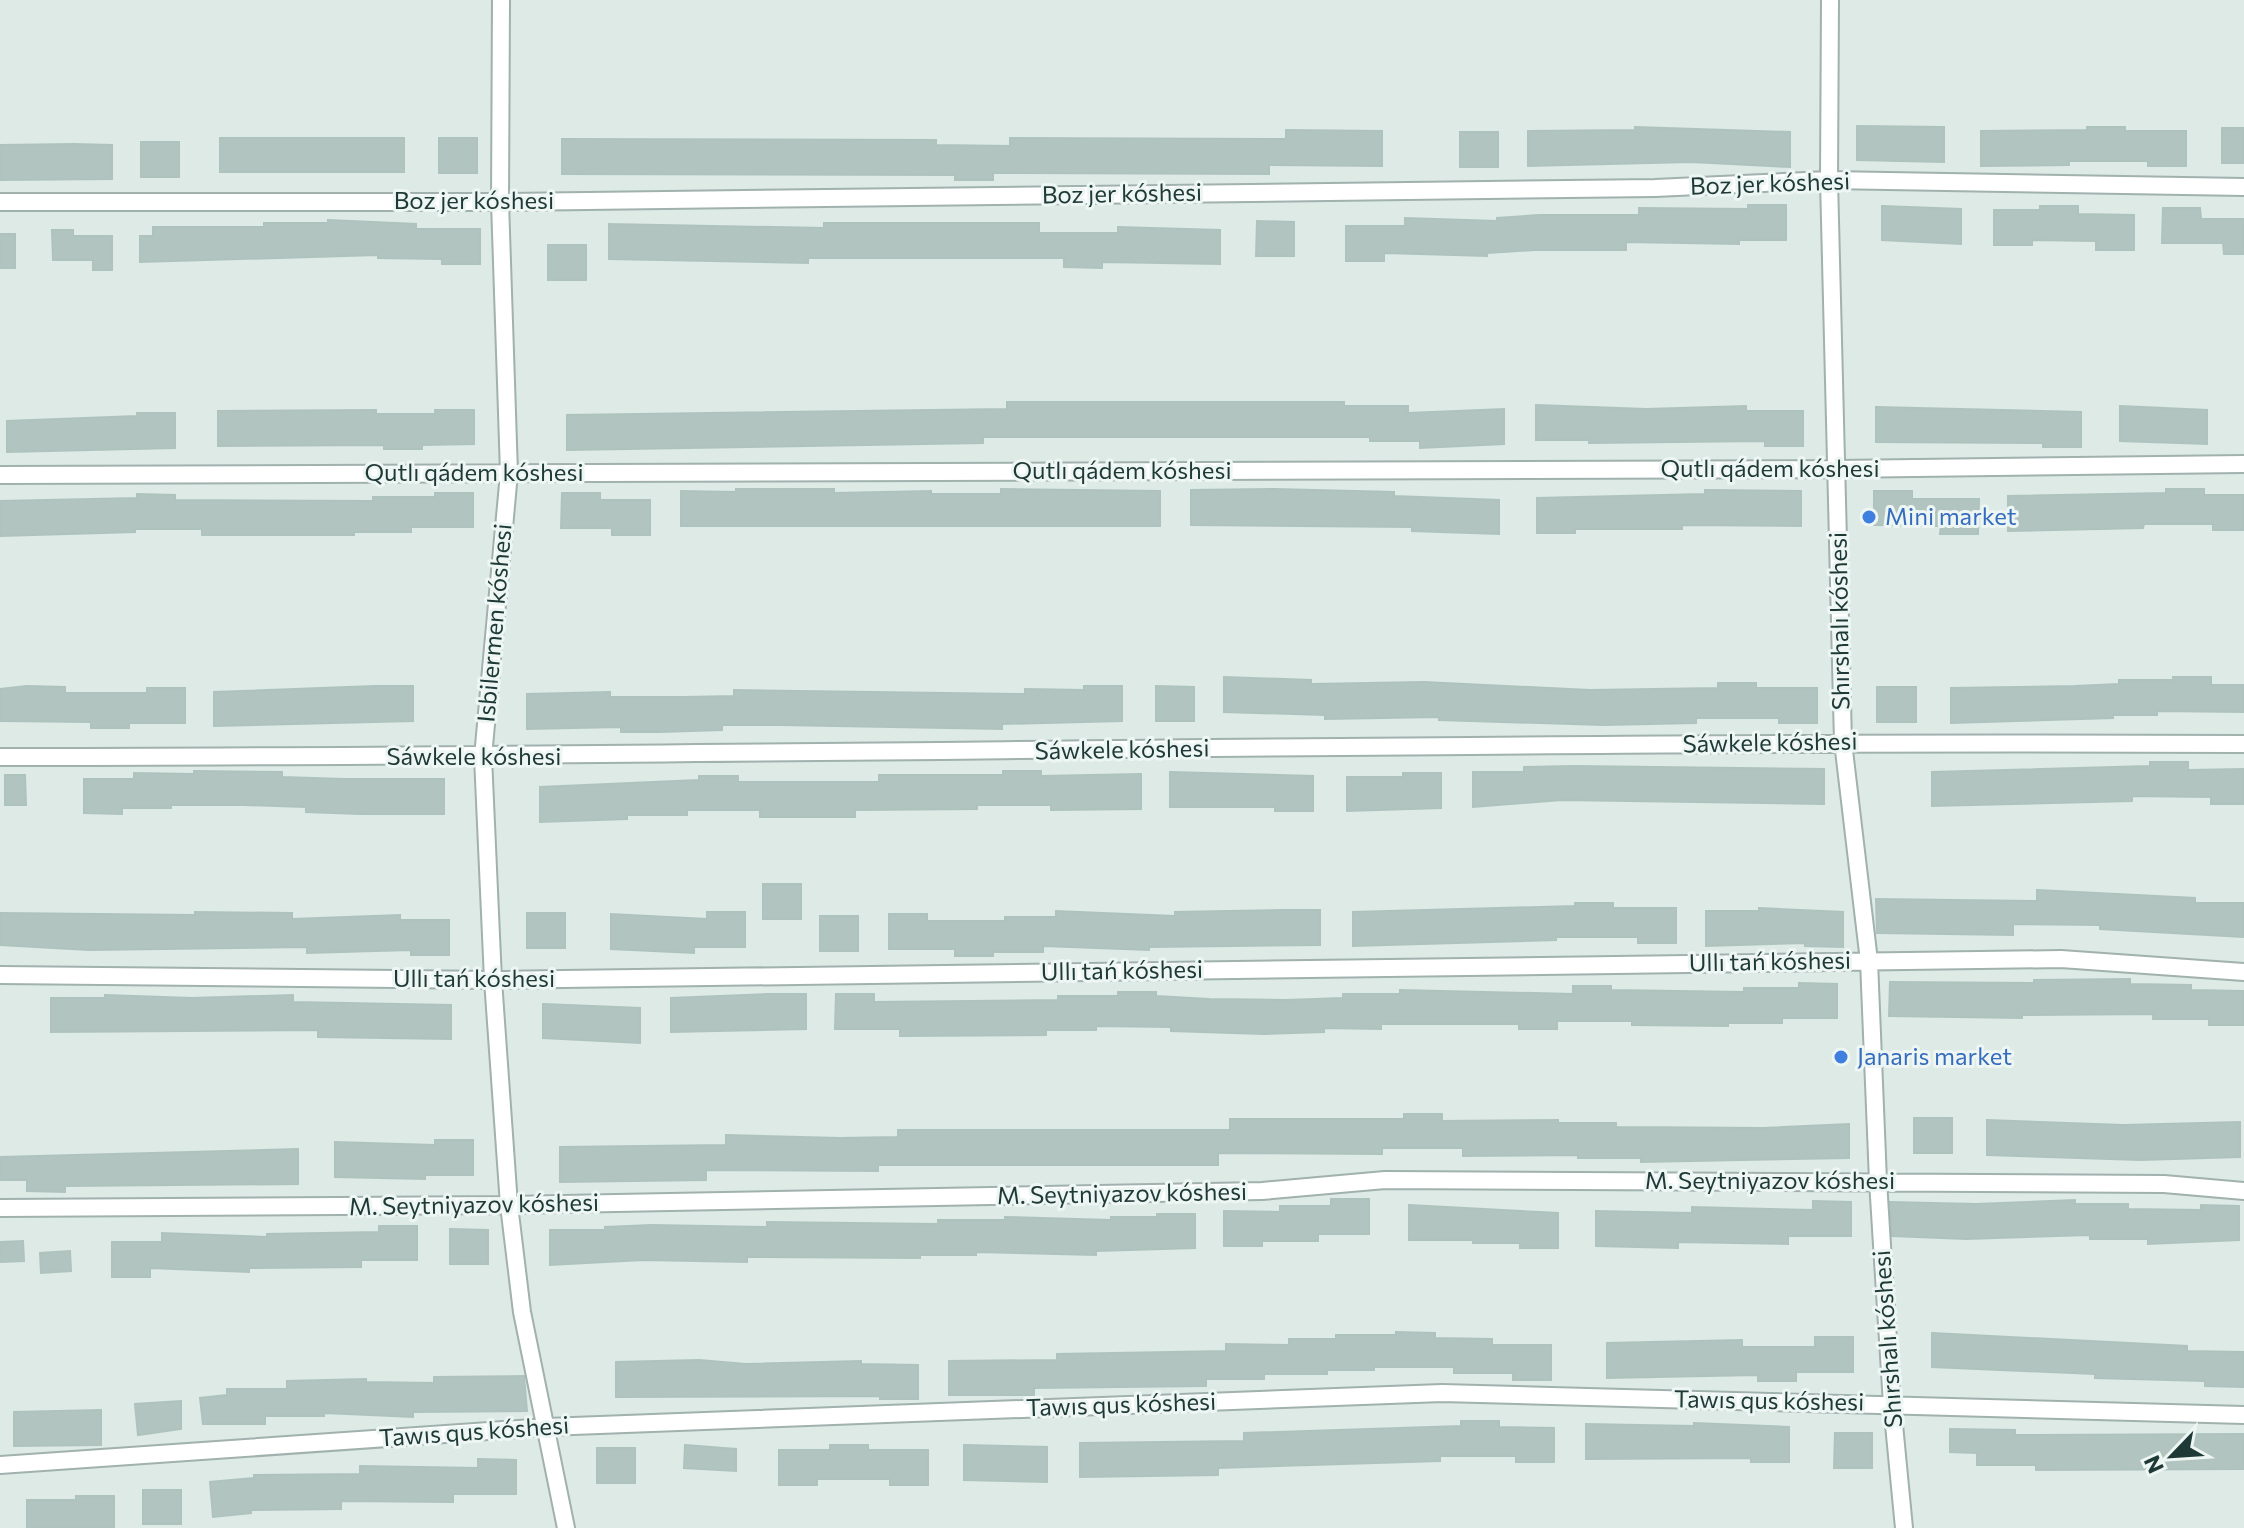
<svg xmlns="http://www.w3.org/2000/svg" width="2244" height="1528" font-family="Commissioner,sans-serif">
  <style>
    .building { fill: #b2c4bf; stroke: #afc3be; stroke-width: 2 }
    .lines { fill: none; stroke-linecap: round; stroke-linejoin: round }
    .street-casing { stroke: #a0b1ae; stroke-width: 20 }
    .street { stroke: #fff; stroke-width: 16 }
    .shop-dot { fill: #3f7fe0; stroke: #edf6f3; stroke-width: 3 }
    .labels { text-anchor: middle; stroke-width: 6; stroke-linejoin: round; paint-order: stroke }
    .street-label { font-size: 24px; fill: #1e3936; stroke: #edf6f3 }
    .shop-label { font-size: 24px; fill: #366cbe; stroke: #edf6f3; text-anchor: start }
  </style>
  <rect width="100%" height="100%" fill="#ddeae6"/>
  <path class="building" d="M1857 126 1944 127V162L1857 160Z
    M1635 127 1790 132V167L1691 162 1528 166V131L1635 130Z
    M2087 127H2125V131H2186V166H2148V161H2069V165L1981 166V131L2087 130Z
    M2222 128H2244V163H2222Z
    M1286 130 1382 131V166L1269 165V174L993 173V180H955V175L562 174V139L936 140V145L1010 146V138L1286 139Z
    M1460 132H1498V167H1460Z
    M220 138H404V172H220Z
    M439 138H477V173H439Z
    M141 142H179V177H141Z
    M74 144 112 145V179L0 180V145Z
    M1748 205H1786V240H1739V244L1626 242V250H1535L1487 253V256L1384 253V261H1346V226H1405V218L1497 221V218L1540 215H1639V208L1748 209Z
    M1882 206 1961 209V244L1882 240Z
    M2040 206H2078V214L2134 215V250H2096V241L2032 240V245H1994V210H2040Z
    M2163 208H2200L2201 219H2244V254H2224L2223 243H2162Z
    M328 220 416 224V229H480V264H442V259L378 258V255L140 262V236H153V227H264V223H328Z
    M1257 221 1294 222V256H1256Z
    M824 223H1039V233H1118V227L1220 230V264L1102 262V268L1064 267V258H808V263L609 259V224L824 228Z
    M52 230H73V236H112V270H93V260H53Z
    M0 234H15V268H0Z
    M548 245H586V280H548Z
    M1007 402H1344V406H1408V413L1504 409V444L1420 448V441H1370V437H983V443L567 450V415L1007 409Z
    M1536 405 1646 409 1746 406V411H1803V446H1765V441L1589 443V440H1536Z
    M2120 406 2207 410V444L2120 441Z
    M1876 407 2081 412V447H2043V443L1876 442Z
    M376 410V414H435V410H474V444L422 445V449H384V445L218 446V411Z
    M137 413H175V448L7 452V421L137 416Z
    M736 489H834V493L931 491V494H1001V489L1160 491V526H681V491L736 492Z
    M1274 489 1394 492V496L1499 500V534L1412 531V527L1191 525V490Z
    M2166 489H2204V495H2244V530H2213V524H2144L2143 528 2008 531V496L2166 493Z
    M1705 490 1801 491V526L1682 525V529H1575V533H1537V498L1705 494Z
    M1874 491H1912V499H1979L1978 534H1940L1941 526 1874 525Z
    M435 493H473V527H411V532H354V535H202V529H135V532L0 536V501L137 498V494L175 495V500L373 501V497H435Z
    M562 493H600V500H650V535H612V528H561Z
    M1224 677 1311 680V684L1424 682 1590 690 1718 688V683H1756V688H1817V723H1779V718H1696V723L1603 725 1439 720V717L1325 719V715L1224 712Z
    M2173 677H2211V685H2244V712L2157 711V715H2113V718L1951 723V688L2075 686 2119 684V680H2173Z
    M27 686 65 687V693H147V688H185V723H129V728H91V722L0 721V689Z
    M375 686H413V721L214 726V692Z
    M1084 686H1122V721L1002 724V729L779 725H722V730L659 732H621V727L527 729V694L610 692V697H684L734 696V690L1025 694V689L1084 690Z
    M1156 686 1194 687V721H1156Z
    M1877 687H1916V722H1877Z
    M2150 762H2188V770L2244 769V804H2211V797L2132 796V801L1932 806V772L2150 766Z
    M1574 766 1824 769V804L1562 800 1473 807V772H1524V767Z
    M194 771 282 772V777L344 779H444V814H361L306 812V807L244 805H171V808H122V814L84 813V779H134V773L194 774Z
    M1003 771H1041V776L1141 774V809L1051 810V805H977V809L855 810V817H760V810H687V815H627V819L540 822V787L699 780V776H738V782H879V775H1003Z
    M1170 772 1313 776V811H1275V807H1170Z
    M1403 773H1441V808L1347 811V777H1403Z
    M5 775H25L26 805H5Z
    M763 884H801V919H763Z
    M2037 890 2195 898V903H2244V937L2100 929V925L2013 924V935L1877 933 1876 899 2037 901Z
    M1575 903H1613V908H1676V943H1638V937H1556V940L1353 946V912L1575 906Z
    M1759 908 1843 912V947L1805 946V943L1706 946V911H1759Z
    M1282 910H1320V945L1149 947V950L1043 946V952H993V956H955V949H889V914H927V921H1005V917H1056V911L1175 916V912Z
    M195 912 292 913V919L400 915V920H449V955H411V950L307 953V947L89 950 0 945V913L195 915Z
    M707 912H745V947H694V953L611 949V914L707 919Z
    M527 913H565V948H527Z
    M820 916H858V951H820Z
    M2130 979V984L2191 985V990L2244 991V1025H2209V1019H2153V1014L2022 1015V1018L1889 1016 1890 982 2034 983V980Z
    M1799 983 1837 984V1018H1782V1023H1728V1026L1632 1025V1021H1557V1029H1519V1024H1381V1029L1324 1028V1032L1265 1034 1171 1031V1027L1096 1026V1030H1046V1035L900 1036V1029H835L836 994H874V1002L1058 1000V996H1118V992H1156V996L1209 999 1286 1000 1343 998V994H1400V990L1573 994V986H1611V990L1744 992V988H1799Z
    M768 994H806V1029L671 1032V998Z
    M105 995 192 998 293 995V1002L451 1005V1039L318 1037V1030L51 1032V998H105Z
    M543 1004 640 1008V1043L543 1038Z
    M1404 1114H1442V1121L1558 1120V1123H1616V1127L1764 1128 1849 1124V1158L1641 1162V1158H1578V1155L1463 1156V1148H1382V1154L1218 1153V1165H878V1171L706 1170V1180L560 1182V1147L726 1145V1135L840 1138 898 1137V1130H1230V1119H1404Z
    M1914 1118H1952V1153H1914Z
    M1987 1120 2123 1125 2240 1122V1157L2140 1160 1987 1155Z
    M435 1140H473V1175H425V1179L335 1177V1142L435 1145Z
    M298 1149V1184L65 1186V1192L27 1191V1180H0V1157Z
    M1331 1199H1369V1234H1318V1241H1262V1246H1224V1211L1280 1212V1206H1331Z
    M2075 1200V1204H2128V1209L2201 1210V1205L2239 1206V1240L2148 1244V1239H2090V1235L1966 1239 1892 1236 1890 1202 1976 1204Z
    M1813 1201 1851 1202V1236H1788V1244L1678 1242V1248L1596 1246V1211L1692 1213V1207L1813 1210Z
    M1409 1205 1558 1213V1248H1520V1243H1473V1240H1409Z
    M1157 1214H1195V1248L1096 1251V1255L976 1252V1255H920V1258L747 1257V1262L643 1260 550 1265V1230H605V1227L652 1225 767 1227V1222L938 1224V1220H1005V1217L1111 1220V1217H1157Z
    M379 1226H417V1260H361V1267L249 1268V1272L150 1268V1277H112V1242H162V1233L267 1237V1234L379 1232Z
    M450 1229 488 1230V1264H450Z
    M23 1241 24 1261 0 1262V1242Z
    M70 1251 71 1271 41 1273 40 1253Z
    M1396 1332 1435 1333V1338L1492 1339V1345H1551V1380H1513V1373H1454V1367H1374V1370H1327V1374H1264V1379H1206V1386L1034 1388V1395H949V1361L1057 1360V1354L1226 1351V1344L1289 1345V1339H1336V1335H1396Z
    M1932 1333 2187 1346V1351L2243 1352V1387L2205 1386V1381L2095 1378V1374L1932 1367Z
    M1815 1337H1853V1372H1796V1381H1758V1375L1607 1378V1343L1742 1340V1347H1815Z
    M699 1360 746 1364 861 1361V1364L918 1365V1399H880V1396L616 1397V1362Z
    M524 1376 527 1411 413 1412V1417L324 1413V1416H265V1424H203L200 1398 227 1395V1389H287V1381L366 1379V1382L434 1383V1377Z
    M181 1401V1429L138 1435 135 1404Z
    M101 1410V1445L14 1446V1412Z
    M1461 1421H1499V1427L1554 1428V1462H1516V1456H1440V1461L1218 1468V1475L1080 1477V1443L1244 1441V1433L1461 1426Z
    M1694 1423 1789 1427V1462H1751V1458L1586 1459V1424L1694 1426Z
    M1950 1429 2015 1430V1435L2244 1434V1469L2036 1470V1465H1977V1453L1950 1452Z
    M1835 1433H1872V1468H1834Z
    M685 1445 736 1449V1471L684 1468Z
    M830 1445H868V1450H928V1485H890V1479H817V1485H779V1450H830Z
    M964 1445 1047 1447V1482L964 1480Z
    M597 1448H635V1483H597Z
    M478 1459 516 1460V1494H453V1502L341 1501V1509L251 1510V1513L213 1517 210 1482 254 1478V1475L360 1474V1466L478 1468Z
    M143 1490H181V1524H143Z
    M76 1496H114V1528H27V1500H76Z"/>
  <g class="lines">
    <defs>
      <path id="street" d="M501 0 500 202 509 473 483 757 493 980 509 1205 522 1312 566 1528
        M1830 0 1829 180 1843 742 1869 961 1878 1181 1892 1404 1904 1528
        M0 202H500L1655 188 1829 180 2244 187
        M0 475 1837 469 2244 464
        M0 757C748 757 1496 740 2244 744
        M0 975 493 980 2061 959 2244 972
        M0 1208 509 1205 1262 1191 1385 1180 2164 1184 2244 1191
        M0 1465 547 1427 1442 1393 2244 1415"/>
    </defs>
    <use href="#street" class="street-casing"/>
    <use href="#street" class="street"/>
  </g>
  <g class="shop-dot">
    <circle cx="1869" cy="517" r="8"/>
    <circle cx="1841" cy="1057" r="8"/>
  </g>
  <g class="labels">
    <g class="street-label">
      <text transform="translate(1770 184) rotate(-2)" y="8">Boz jer kóshesi</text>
      <text transform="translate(1122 194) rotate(-1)" y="8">Boz jer kóshesi</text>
      <text x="474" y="209">Boz jer kóshesi</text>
      <text x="1770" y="477">Qutlı qádem kóshesi</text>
      <text x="1122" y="479">Qutlı qádem kóshesi</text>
      <text x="474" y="481">Qutlı qádem kóshesi</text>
      <text transform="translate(1840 621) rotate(-91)" y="8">Shırshalı kóshesi</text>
      <text transform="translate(495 623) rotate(-85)" y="8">Isbilermen kóshesi</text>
      <text transform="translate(1770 743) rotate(-1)" y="8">Sáwkele kóshesi</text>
      <text transform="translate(1122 750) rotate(-1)" y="8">Sáwkele kóshesi</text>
      <text x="474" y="765">Sáwkele kóshesi</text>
      <text transform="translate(1770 962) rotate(-1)" y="8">Ullı tań kóshesi</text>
      <text transform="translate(1122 971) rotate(-1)" y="8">Ullı tań kóshesi</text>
      <text x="474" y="987">Ullı tań kóshesi</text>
      <text x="1770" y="1189">M. Seytniyazov kóshesi</text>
      <text transform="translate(1122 1194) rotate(-1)" y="8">M. Seytniyazov kóshesi</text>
      <text transform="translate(474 1205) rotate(-1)" y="8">M. Seytniyazov kóshesi</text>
      <text transform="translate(1888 1339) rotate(-94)" y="8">Shırshalı kóshesi</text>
      <text transform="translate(1769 1401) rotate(1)" y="8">Tawıs qus kóshesi</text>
      <text transform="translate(1121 1405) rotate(-2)" y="8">Tawıs qus kóshesi</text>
      <text transform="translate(474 1432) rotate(-4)" y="8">Tawıs qus kóshesi</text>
    </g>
    <g class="shop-label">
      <text x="1885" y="525">Mini market</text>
      <text x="1857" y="1065">Janaris market</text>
    </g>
  </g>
  <g transform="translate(2172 1456) rotate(245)" stroke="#edf6f3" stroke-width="6" paint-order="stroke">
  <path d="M0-6L14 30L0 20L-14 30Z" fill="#1e3936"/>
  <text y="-12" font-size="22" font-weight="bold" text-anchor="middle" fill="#1e3936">N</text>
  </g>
</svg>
